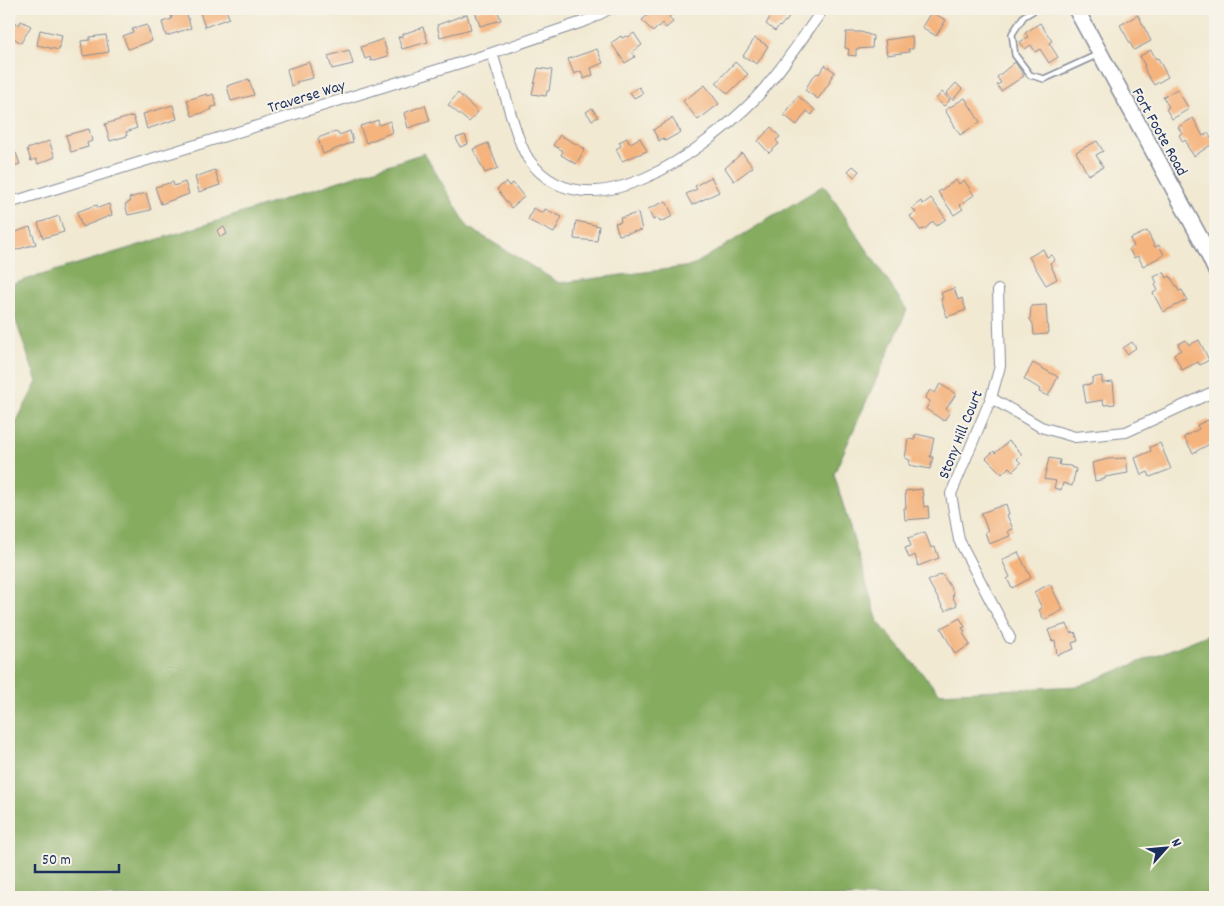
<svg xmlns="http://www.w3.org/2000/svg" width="1224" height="906" font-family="Dekko,sans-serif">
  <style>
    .forest { fill: #86ac61; stroke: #506e60 }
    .building { fill: #f5b47e }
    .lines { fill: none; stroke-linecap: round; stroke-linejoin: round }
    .lane-casing { stroke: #868c98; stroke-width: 8 }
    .street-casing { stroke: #868c98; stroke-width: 12 }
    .secondary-casing { stroke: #868c98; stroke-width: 18 }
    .lane { stroke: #fff; stroke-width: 5 }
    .street { stroke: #fff; stroke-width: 10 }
    .secondary { stroke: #fff; stroke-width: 15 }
    .labels { text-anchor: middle; stroke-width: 4; stroke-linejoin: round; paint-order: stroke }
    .street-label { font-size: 16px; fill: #1b2f5e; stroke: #f7f3e8 }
  </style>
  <rect width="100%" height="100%" fill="#f7f3e8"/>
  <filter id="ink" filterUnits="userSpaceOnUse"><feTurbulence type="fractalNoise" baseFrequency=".02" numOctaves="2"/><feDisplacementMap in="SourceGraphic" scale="10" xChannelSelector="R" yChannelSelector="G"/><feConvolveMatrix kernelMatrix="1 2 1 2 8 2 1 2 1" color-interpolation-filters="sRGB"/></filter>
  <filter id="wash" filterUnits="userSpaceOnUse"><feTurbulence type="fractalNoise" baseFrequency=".0096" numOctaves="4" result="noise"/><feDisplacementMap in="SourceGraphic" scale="20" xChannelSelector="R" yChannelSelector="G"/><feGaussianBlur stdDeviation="1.12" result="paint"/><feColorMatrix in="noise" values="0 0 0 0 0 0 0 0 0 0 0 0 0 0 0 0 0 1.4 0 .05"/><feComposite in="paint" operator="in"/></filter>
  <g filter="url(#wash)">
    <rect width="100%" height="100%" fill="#f1e9d2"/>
    <path class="forest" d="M424 153 468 227 559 283 692 266 824 185 907 310 834 474 878 622 939 693 1079 686 1215 632V897H9V436L37 382 9 301V285L224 219Z"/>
    <g id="blocks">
      <path class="building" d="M210 9H226L229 18 205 27 200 13Z
        M483 9H497L501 20 480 26 475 11Z
        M655 9H671L674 12 669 17 673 22 666 28 662 23 653 32 642 20Z
        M775 9 793 10 786 22 785 21 780 27 779 26 775 31 766 24Z
        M186 12 191 28 166 36 162 22 172 19 171 16Z
        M931 12 946 20 936 36 922 27Z
        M467 14 471 29 440 37 437 25Z
        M1138 15 1151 41 1134 50 1120 25Z
        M9 19 19 25 21 21 31 26 21 43 9 35Z
        M1040 23 1052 41 1049 43 1058 57 1049 63 1040 49 1035 52 1031 45 1025 49 1020 42 1028 37 1025 33Z
        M147 25 152 41 128 49 123 36 133 32 132 29Z
        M423 27 428 42 402 49 398 37 403 36V34Z
        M40 30 62 35 59 50 37 45Z
        M846 32H861L873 36 872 48 856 49V56L848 55 849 49 845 48Z
        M634 33 642 45 632 52 635 57 625 63 611 43 621 36 622 38 626 36 628 37Z
        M106 35 109 52 83 56 81 41 90 40V37Z
        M912 36 913 49H908L909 52 887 55 885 40Z
        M755 38 768 46 757 64 743 56Z
        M383 39 388 56 371 61 370 57 365 59 361 47Z
        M597 49 603 63 591 68 593 75 584 79 581 71 574 74 568 59Z
        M349 50 353 64 332 69 328 56Z
        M1151 50 1156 59 1158 58 1168 77 1154 85 1146 73 1144 66H1145L1140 56Z
        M309 62 313 78 296 82 297 84 291 86 287 69Z
        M735 62 748 74 728 94 716 83Z
        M1015 62 1024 76 1001 91 997 85 1001 83 997 77Z
        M825 65 835 72 829 81 830 82 818 99 805 90 812 78 817 73 819 74Z
        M538 68 552 70 549 91H547L546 96 532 94Z
        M249 79 254 95 231 101 227 86Z
        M956 83 962 89 953 100 946 94Z
        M705 85 719 104 698 120 683 101Z
        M639 87 643 93 634 98 630 92Z
        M1177 89 1189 109 1172 119 1166 109 1169 107 1163 97Z
        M942 92 950 100 944 106 936 99Z
        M458 93 478 112 469 122 448 105Z
        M207 94 208 96 213 94 217 106 211 107 212 109 206 112 192 116 187 100Z
        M798 96 815 110 812 115 807 111 797 125 784 115Z
        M965 98 980 122 960 135 945 110Z
        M173 105 177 119 147 129 143 114Z
        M425 105 430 121 408 128 404 113Z
        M592 108 598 117 592 120 586 112Z
        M133 116 137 128 126 132 127 136 110 141 105 124Z
        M672 118 681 132 665 141 663 138 659 141 653 130Z
        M1193 118 1203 136 1208 133 1214 143 1194 156 1187 146 1188 145 1185 140 1183 142 1179 135 1182 133 1178 127Z
        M378 120 379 125 390 121 393 132 366 143 360 126Z
        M771 127 780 137 776 140 779 144 769 153 758 141Z
        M89 129 92 141 87 143 88 147 71 152 66 135Z
        M350 131 353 142 323 154 318 138 331 133 338 132 339 135Z
        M465 135 468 144 460 147 456 138Z
        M560 135 585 149 576 164 561 155 563 151 553 145Z
        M627 138 629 143H630L640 138 647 151 622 161 616 149 621 146 619 142Z
        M49 141 55 157 38 164 36 159 31 161 27 149Z
        M1097 141 1103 151 1096 155 1103 167 1088 175 1076 152Z
        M488 143 498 168 485 173 473 149Z
        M16 153 20 164 9 168V155Z
        M742 153 753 167 734 181 725 168Z
        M853 166 859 171 854 177 848 171Z
        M215 170 220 185 199 192 195 177Z
        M711 177 719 192 692 205 686 194 697 189 695 186Z
        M956 180 959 184 964 180 974 195 960 205 963 209 954 215 938 192Z
        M173 182 174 186 185 182 189 194 161 204 155 187Z
        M506 182 509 186 513 183 524 197 511 208 497 189Z
        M146 193 151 210 128 215 125 204 130 202 129 198Z
        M931 198 946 219 936 226 933 221 925 229 920 230 910 216 916 212 912 208 921 201 923 204Z
        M666 201 673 216 660 222 658 218 653 220 648 209Z
        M109 204 112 215 82 227 77 212 90 207 97 205 98 208Z
        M533 208 543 213 545 209 562 217 554 233 528 220Z
        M638 213 642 230 619 235 615 223 621 222 620 218Z
        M59 216 64 232 43 238 38 223Z
        M576 221 599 226 597 241 574 239Z
        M30 227 36 244 9 252V239L14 237 13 233Z
        M224 227 227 234 220 237 217 230Z
        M1147 231 1155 247 1159 245 1164 255 1143 266 1138 256 1134 258 1129 249 1134 246 1130 239Z
        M1043 249 1047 257 1052 255 1055 260 1050 263 1057 279 1046 285 1029 257Z
        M1164 272 1167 278 1170 276 1179 291 1182 290 1187 300 1163 312 1153 293 1158 290 1155 285 1157 283 1154 277Z
        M954 288 958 300 962 298 966 310 947 317 941 299 943 298 941 293Z
        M1046 305 1048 334 1034 335 1033 324 1030 319 1031 306Z
        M1186 340 1189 345 1199 340 1209 360 1200 365 1198 362 1182 370 1174 354 1181 350 1178 344Z
        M1132 342 1136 348 1127 354 1123 348Z
        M1033 363 1058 377 1048 396 1039 392 1040 389 1024 379Z
        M1102 376V383L1113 382 1115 404 1104 405 1103 400 1086 403 1083 385 1092 384V378Z
        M940 384 956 394 946 409 950 412 944 421 926 409 930 401 925 398 930 390 935 393Z
        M1208 420 1215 434V441L1193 453 1184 437 1199 429 1197 425Z
        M916 434 934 438 930 457H933L930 469 909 465 910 460 905 458 908 439 914 440Z
        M1009 441 1022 454 1017 459 1021 463 1013 471 1009 467 1002 474 986 458 994 451 995 453Z
        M1160 443 1171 469 1150 477 1148 472 1141 475 1135 458 1151 451 1150 447Z
        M1049 458 1060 460 1059 465 1071 466V467L1076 469 1072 486 1063 483 1061 490 1054 488 1056 481 1044 479Z
        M1126 458 1128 473 1105 477V479L1095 481 1092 463 1108 459Z
        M922 489 924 507 928 506 929 518 905 520 904 508H906L905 491Z
        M1006 504 1009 514 1007 515 1013 529 1008 531 1010 536 989 544 985 532 988 531 981 513Z
        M925 532 931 548 935 547 939 558 918 566 915 555 909 558 905 548 911 546 908 538Z
        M1018 552 1031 578 1012 588 1007 579 1010 577 1002 560Z
        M942 574 951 588 954 595 952 596 957 605 945 611 928 581Z
        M1050 584 1063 610 1044 620 1039 610 1042 608 1034 592Z
        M960 618 965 627 962 628 965 632 963 633 970 645 955 654 941 628Z
        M1067 624 1070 633 1075 632 1078 641 1072 643 1074 649 1057 655 1055 640 1052 641 1048 630Z"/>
    </g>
  </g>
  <g filter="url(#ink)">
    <use href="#blocks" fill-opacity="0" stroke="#868c98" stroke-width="1"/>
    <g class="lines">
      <defs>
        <path id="lane" d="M1036 9 1024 16 1012 34 1015 55 1030 75 1044 79 1099 54"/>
        <path id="street" d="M492 53C498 73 505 94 511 115 516 130 520 147 529 160 588 239 706 148 754 100 780 72 801 40 823 9
          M9 203 492 53 588 20 609 9
          M998 290 1000 366 991 398 951 494 959 540 1010 638
          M991 398 1041 427 1075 437 1126 432 1215 391"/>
        <path id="secondary" d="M1076 9 1204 245 1215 269"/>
      </defs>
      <use href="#lane" class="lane-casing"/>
      <use href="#street" class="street-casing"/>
      <use href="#secondary" class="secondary-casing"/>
      <use href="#lane" class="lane"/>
      <use href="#street" class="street"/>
      <use href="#secondary" class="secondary"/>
    </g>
  </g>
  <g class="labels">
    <g class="street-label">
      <text transform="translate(306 95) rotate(-17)" y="6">Traverse Way</text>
      <text transform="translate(1161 131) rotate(61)" y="6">Fort Foote Road</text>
      <text transform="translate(959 434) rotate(-68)" y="6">Stony Hill Court</text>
    </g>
  </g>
  <rect width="1224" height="906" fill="none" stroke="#f7f3e8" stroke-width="30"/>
  <g transform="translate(1166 848) rotate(63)" stroke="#f7f3e8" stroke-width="4" paint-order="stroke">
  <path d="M0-4L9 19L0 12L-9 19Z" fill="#1b2f5e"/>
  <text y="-8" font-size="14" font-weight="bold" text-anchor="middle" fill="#1b2f5e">N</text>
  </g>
  <path d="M35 864v8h84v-8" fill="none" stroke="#1b2f5e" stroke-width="2.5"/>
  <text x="42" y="864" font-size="15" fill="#1b2f5e" stroke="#f7f3e8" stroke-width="4" paint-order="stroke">50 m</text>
</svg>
